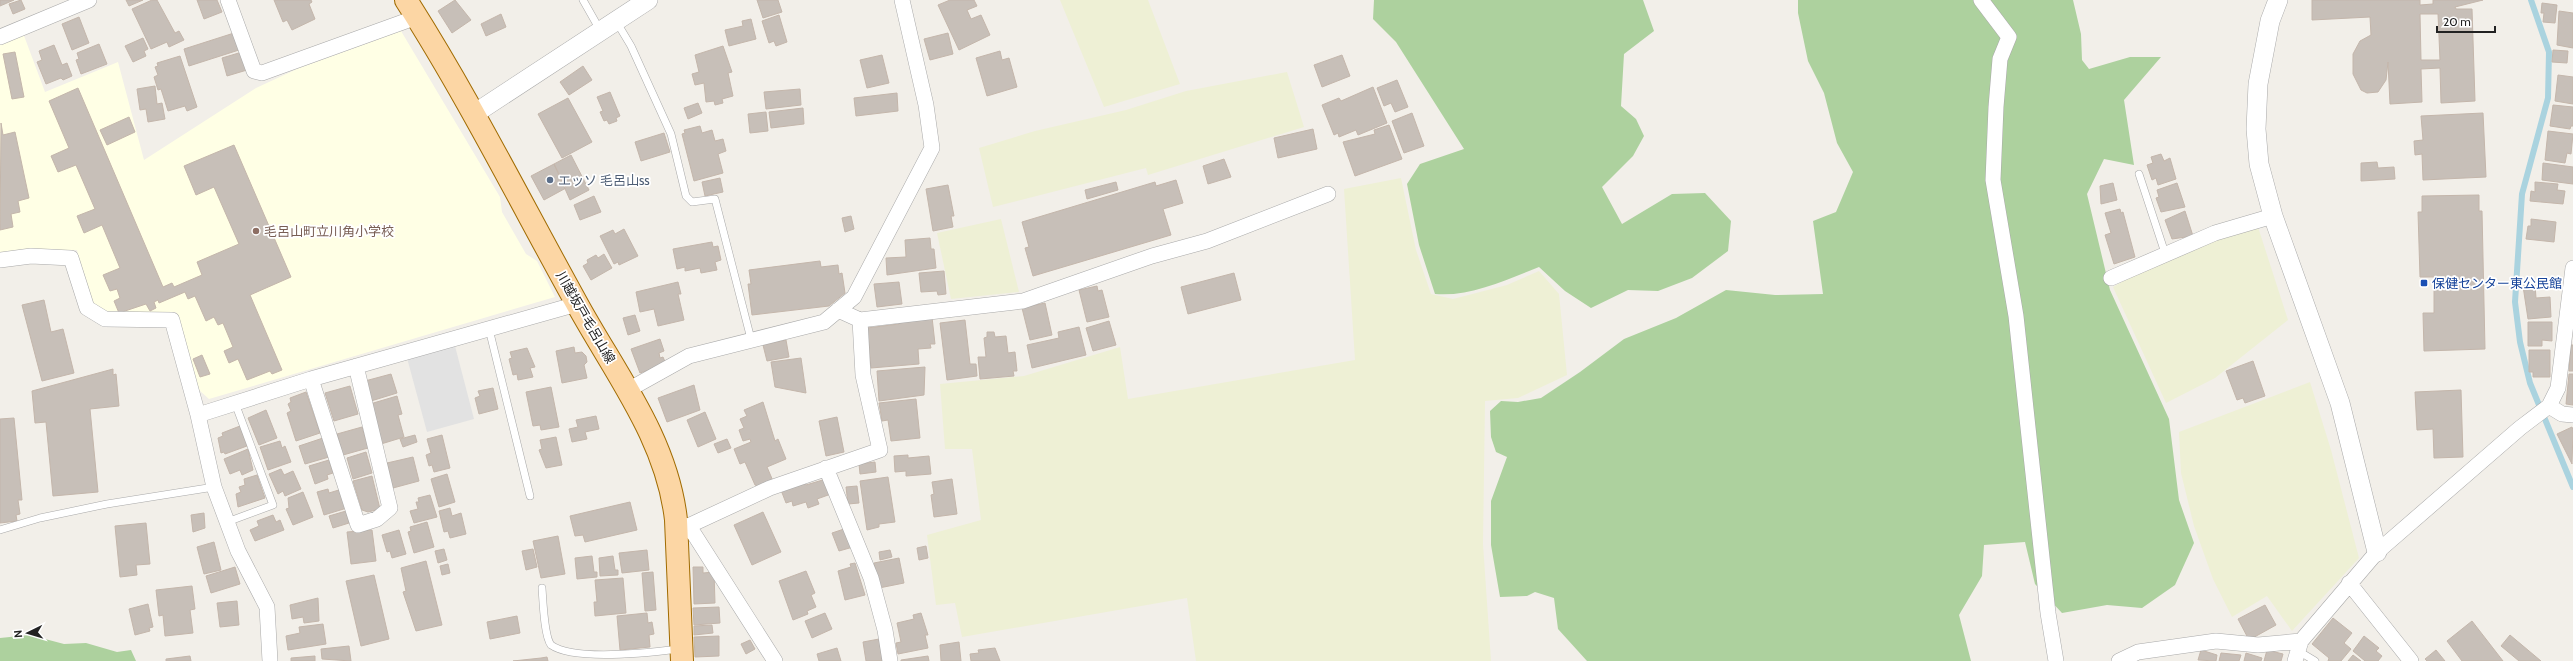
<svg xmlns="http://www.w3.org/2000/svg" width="2573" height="661" font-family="Cabin,'Noto Sans JP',sans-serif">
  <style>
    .education { fill: #ffffe5 }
    .farmland { fill: #eef0d5 }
    .forest { fill: #add19e }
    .parking { fill: #e2e2e2 }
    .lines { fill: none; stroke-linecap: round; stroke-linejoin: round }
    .stream { stroke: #aad3df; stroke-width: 6 }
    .building { fill: #c7bfb8; stroke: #c4b6ab; fill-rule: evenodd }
    .service-casing { stroke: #a9a9a9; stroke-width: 8 }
    .minor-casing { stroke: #a9a9a9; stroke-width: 16 }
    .tertiary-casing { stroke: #a9a9a9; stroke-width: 20 }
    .primary-casing { stroke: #a06b00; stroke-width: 24 }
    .service { stroke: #fff; stroke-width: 7 }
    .minor { stroke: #fff; stroke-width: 15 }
    .tertiary { stroke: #fff; stroke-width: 19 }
    .primary { stroke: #fcd6a4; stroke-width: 22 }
    .service-dot { fill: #5c6f8a; stroke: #fff; stroke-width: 1.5 }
    .education-dot { fill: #8d6e63; stroke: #fff; stroke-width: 1.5 }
    .transit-dot { fill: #1a4fb4; stroke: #fff; stroke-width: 1.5 }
    .labels { text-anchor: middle; stroke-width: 3.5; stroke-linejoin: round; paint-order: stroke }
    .service-label { font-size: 13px; fill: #4e5e75; stroke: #fff; text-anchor: start }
    .education-label { font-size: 13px; fill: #785e54; stroke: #fff; text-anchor: start }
    .transit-label { font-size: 13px; fill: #164399; stroke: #fff; text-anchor: start }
    .street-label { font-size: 13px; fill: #222; stroke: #fff }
  </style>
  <rect width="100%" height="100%" fill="#f2efe9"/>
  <path class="education" d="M401 31 500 197 502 212 526 254 537 261 555 297 209 399 199 390 176 312 127 316 108 315 92 304 84 284 77 250 0 252V41L23 33 45 92 118 62 144 160 256 88 297 69Z"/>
  <path class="farmland" d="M1060 0H1148L1180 84 1104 107Z
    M1287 72 1304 127 1148 175 1146 168 993 207 979 148 1035 131 1126 110 1186 91Z
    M1401 178 1416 250 1431 294 1453 299 1507 285 1539 271 1559 294 1567 375 1518 398 1485 401 1483 544 1491 661H1196L1187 598 962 637 955 603 936 605 927 535 981 520 972 449H945L940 384 1024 376 1120 347 1128 399 1355 360 1344 189Z
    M1001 219 1019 292 951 299 937 233Z
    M2258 227 2288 320 2215 378 2166 403 2113 287 2144 269 2224 236Z
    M2310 382 2331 450 2359 558 2292 631 2267 596 2232 617 2213 579 2194 526 2181 473 2179 432Z"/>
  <path class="forest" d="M1374 0H1643L1654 31 1624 54 1621 106 1636 119 1644 136 1633 156 1602 187 1622 224 1672 194 1705 193 1731 221 1728 251 1692 278 1658 291 1628 290 1591 308 1565 291 1539 267C1506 280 1470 297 1435 294L1419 245 1407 184 1420 164 1464 149 1396 42 1373 19Z
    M1798 0H2073L2081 34 2082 60 2089 69 2130 57H2161L2124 100 2134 165 2104 159 2087 194 2110 290 2169 419 2179 500 2194 543 2175 585 2142 608 2107 605 2062 613 2035 584 2025 542 1984 545 1982 576 1959 615 1971 661H1587L1558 629 1554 598 1535 592 1527 596 1500 597 1491 545V501L1507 457 1496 452 1491 437 1490 411 1501 401 1518 402 1541 398 1580 372 1624 339 1676 318 1726 290 1775 295 1823 294 1813 221 1836 212 1853 172 1837 143 1824 93 1808 61 1798 13Z
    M30 635 64 644 86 643 117 652 131 650 136 661H0V638Z"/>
  <path class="parking" d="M455 346 474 419 427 432 407 358Z"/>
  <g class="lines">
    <path class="stream" d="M2531 0 2549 52 2548 98 2522 194 2515 302 2520 342 2530 383 2573 487"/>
  </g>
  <path class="building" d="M0 0H14L0 6Z
    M21 0 25 9 13 14 9 4Z
    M126 0H143L129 6Z
    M152 0H157L175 33 179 31 184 40 169 47 167 42 151 49 132 9Z
    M197 0H217L222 12 204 19Z
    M274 0H311L312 2 309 4 315 19 292 30 287 20 283 22Z
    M455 0 471 20 452 33 438 11Z
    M757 0H778L782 12 763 18Z
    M950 0H974L977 6 967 10 971 19 981 15 990 35 959 50 938 5Z
    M2312 0H2420V5L2433 4V0H2483L2455 7 2456 9H2472L2475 101 2441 103 2440 68 2421 69 2422 102 2390 104 2388 62 2386 80 2378 92 2367 93 2361 90 2353 74V54L2360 41 2371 35 2370 17 2312 20ZM2420 14H2438L2440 60H2421Z
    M2542 3 2557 5 2555 23 2543 22 2544 13H2541Z
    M2559 11 2573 13V48L2557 45Z
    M501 14 506 27 486 36 481 24Z
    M779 15 787 42 776 46 774 41 769 43 762 21Z
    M79 17 89 43 72 50 62 24Z
    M751 19 756 39 729 46 725 30 743 26 742 21Z
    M234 33 239 50 189 66 184 49Z
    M948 33 953 54 930 60 924 39Z
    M143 38 148 49 144 51 146 56 133 62 125 46Z
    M99 44 107 64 81 74 76 60 79 59 77 53Z
    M54 45 62 65 67 63 72 76 63 80 61 78 46 84 37 62 42 60 39 51Z
    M723 46 732 72 728 73 733 96 722 99 723 103 715 105 714 101 706 102 704 83 695 85 692 74 699 72 695 55Z
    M2553 50 2568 51 2567 63 2552 62Z
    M1000 51 1002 60 1009 58 1017 87 987 96 976 58Z
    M15 52 24 97 12 99 3 54Z
    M242 52 247 70 227 76 222 58Z
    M882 55 889 83 867 88 860 60Z
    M1342 55 1350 76 1322 87 1314 65Z
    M180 56 197 107 187 111 185 106 168 111 161 89 158 90 154 77 158 75 155 67 158 66 157 63Z
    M583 66 592 80 569 95 560 82Z
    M2558 75 2573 77V104L2555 101Z
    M1397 80 1408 107 1395 112 1391 103 1384 106 1377 88Z
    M155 86 157 104 162 103 165 119 148 122 146 109 140 110 137 89Z
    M1373 87 1387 123 1358 135 1356 130 1339 137 1338 133 1334 135 1322 105 1339 98 1341 101Z
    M78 88 163 287 172 283 174 287 202 275 197 262 239 244 214 187 196 195 184 166 234 145 291 277 250 295 282 370 272 374 270 371 247 380 238 359 229 363 224 351 233 347 223 323 218 325 214 317 206 321 195 296 188 299 185 292 159 303 158 300 154 302 156 308 150 311 146 304 119 313 114 301 120 298 117 289 110 291 103 275 120 268 102 225 84 233 77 216 95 209 76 165 58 172 51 156 69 148 49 101Z
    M800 89 801 105 766 109 764 92Z
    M610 92 620 116 616 118 617 121 609 124 607 120 604 121 600 112 603 111 597 97Z
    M897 93 898 111 856 116 854 98Z
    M568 98 592 142 562 158 538 114Z
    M698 103 702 113 688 119 684 108Z
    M2553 105 2573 107V126H2571L2570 129 2550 126Z
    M803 108 804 124 771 128 769 112Z
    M766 112 768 131 750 133 748 114Z
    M1412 113 1424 146 1404 153 1392 121Z
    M2483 113 2486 177 2423 180 2422 154 2415 155 2414 141 2423 140 2421 116Z
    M129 117 135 132 107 145 100 130Z
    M1 123 3 135 15 132 29 198 18 201 20 212 11 214 13 227 0 230Z
    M1389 125 1402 159 1355 176 1343 142 1375 134 1374 130Z
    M700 126 702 133 712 130 715 141 723 139 726 151 718 154 723 173 694 181 682 134 685 133 684 130Z
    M1313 129 1317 149 1278 158 1274 138Z
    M2548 131 2573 134 2571 154 2567 153 2565 163 2545 160Z
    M664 133 670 152 641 161 635 142Z
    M2161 154 2164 161 2170 158 2176 179 2158 185 2156 178 2152 180 2147 165 2153 163 2151 157Z
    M571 155 589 190 570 200 554 164Z
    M1224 159 1231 177 1208 184 1203 166Z
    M2377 162 2378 168 2394 167 2395 179 2361 181V163Z
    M2543 163 2573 167V184L2542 180Z
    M554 164 566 188 544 200 531 176Z
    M720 178 723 192 705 196 702 182Z
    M1176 180 1183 203 1163 209 1171 235 1033 276 1025 248 1029 247 1022 222 1155 182 1156 186Z
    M1116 182 1118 190 1087 199 1085 190Z
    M2535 182 2558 184 2557 190 2565 191 2563 204 2530 201 2531 191 2535 192Z
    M2113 183 2117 200 2101 204 2100 186Z
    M2177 183 2185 207 2161 212 2156 198 2159 197 2157 190Z
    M948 185 954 216H951L953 227 933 231 926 189Z
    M2479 195V211H2482L2485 349 2424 351 2423 313H2434V277H2420L2418 212H2422V196Z
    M594 196 601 212 580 220 574 205Z
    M2120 209 2121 213 2123 212 2135 257 2114 264 2105 235 2111 233 2105 213Z
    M2185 211 2193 236 2172 239 2165 220Z
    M851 216 854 229 845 232 842 218Z
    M2531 219 2556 222 2554 242 2526 239 2528 226H2531Z
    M624 229 638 256 619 265 618 262 614 264 600 236 613 230 615 234Z
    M930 238 931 249H934L936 268 887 275 886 258 906 257 905 240Z
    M712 242 713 247 718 246 721 260 715 262 717 270 701 273 700 268 685 271V267L677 269 673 249Z
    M604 254 612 268 591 280 583 266 588 263 587 260 596 255 598 258Z
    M820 261 821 267 838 265 839 274 842 273 845 293 829 306 752 315 748 284H751L749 270Z
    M944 271 946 294 938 295 937 291 921 292 919 273Z
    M1234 273 1241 300 1188 314 1181 287Z
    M678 282 681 294H678L684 320 658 326 654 309 640 312 636 292Z
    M899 282 902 304 877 307 874 284Z
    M2535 285 2536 298 2550 297 2551 317 2528 319 2523 286Z
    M1097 286 1098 291 1102 290 1109 317 1087 322 1079 290Z
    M44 300 51 332 63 329 74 373 42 381 22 305Z
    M1045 303 1052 335 1030 340 1022 308Z
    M635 315 640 331 628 335 623 318Z
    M932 317 935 344H930L931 348 918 349 919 364 871 368 867 328 899 324V320Z
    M965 320 970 364H976L977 376 947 380 940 323Z
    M1109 321 1116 345 1093 351 1086 328Z
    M2528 322H2552V341L2542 340V346H2528Z
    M1079 327 1086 355 1032 368 1027 345 1059 338 1058 332Z
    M987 332H994L995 337 1006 336 1008 353 1015 352 1017 371H1013L1014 376 980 379 978 357H986L984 338 987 337Z
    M660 339 664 351 659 353 660 358 663 357 666 364 640 373 631 349Z
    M786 340 789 357 767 361 763 345Z
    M2571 345H2573V371H2569Z
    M574 347 575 353 582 352 586 356 587 362 584 365 587 378 562 383 556 351Z
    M527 348 535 367 530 368 533 377 518 380 517 374 513 375 509 359 512 358 510 352Z
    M2529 350H2550V377H2533V372H2529Z
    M202 355 210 374 200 377 193 359Z
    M801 358 806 393 775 387 771 362Z
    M2253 361 2265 396 2245 403 2243 398 2237 400 2226 371Z
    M925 367 924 395 879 401 877 371Z
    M113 369V375L116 374 119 406 90 409 98 492 53 496 46 422 35 423 32 391Z
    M391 374 397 393 371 401 365 381Z
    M2569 374H2573V405L2566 404Z
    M694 385 700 410 667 422 658 398Z
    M350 386 358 414 334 421 325 393Z
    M551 387 559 427 541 430 540 425 533 426 526 392Z
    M493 388 498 409 479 414 475 398 480 396 478 391Z
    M2461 390 2463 457 2434 458 2433 429 2417 430 2415 392Z
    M306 392 320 433 296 441 287 413 291 411 288 404 291 402 290 398Z
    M397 396 402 414 398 415 404 437 381 444 370 404Z
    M916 399 920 438 891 441 888 420 882 421 879 403Z
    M763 402 775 441 778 439 786 459 767 467 773 481 759 487 755 485 745 462 740 464 734 449 751 442 750 439 743 441 739 430 744 428 740 419 747 416 744 410Z
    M266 410 277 438 259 445 248 418Z
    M705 412 716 439 698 447 687 420Z
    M596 416 599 429 585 432 587 439 572 442 569 429 578 427 576 420Z
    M837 417 844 452 826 456 819 421Z
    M14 418 22 500H18L20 514 16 515 17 521 0 523V419Z
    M240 426 247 446 225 454 224 452 221 453 218 438 223 436 222 433Z
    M362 427 368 448 343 455 337 434Z
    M2572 427 2573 430 2572 464 2557 434Z
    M415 435 417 442 403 447 400 439Z
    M442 435 450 468 434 472 432 465 429 466 426 455 431 453 427 439Z
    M556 437 562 465 546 468 539 450 542 449 540 440Z
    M323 438 329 457 305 464 299 446Z
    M727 439 731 448 718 453 714 444Z
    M280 441 282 448 285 446 291 462 268 470 260 447Z
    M248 449 253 470 242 475 240 470 230 474 224 459Z
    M366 452 372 473 353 479 347 458Z
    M908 455V458L929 456 931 474 906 476V471L895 472 894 456Z
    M413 457 419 481 393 488 387 463Z
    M329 460 333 473 327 475 328 479 315 484 309 466Z
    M875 462 876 472 860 474 859 464Z
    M281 469 284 475 293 471 301 489 285 496 283 491 278 494 269 474Z
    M447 474 455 502 439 507 431 479Z
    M257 475 265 498 238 507 236 494 241 492 239 487 245 485 244 479Z
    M372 476 380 509 368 512 362 510 353 481Z
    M888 477 895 522 879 524V527L867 530 860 481Z
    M826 479 831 494 817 499 819 504 808 508 806 502 793 506 792 501 786 503 781 490 805 482 806 485Z
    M952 479 957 514 934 517 931 495 934 494 932 482Z
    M857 486 859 503 848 504 846 487Z
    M328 489 329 493 342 489 347 508 324 515 317 492Z
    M303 492 313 517 293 525 286 509 289 508 288 498Z
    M430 495 437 517 414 523 410 511 418 509 416 502H419L418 498Z
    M630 502 637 530 585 542 583 535 575 536 570 516Z
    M450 508 452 516 461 513 466 534 450 538 448 531 444 532 439 511Z
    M346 511 349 523 333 528 329 516Z
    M763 512 781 552 752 565 734 525Z
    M204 513 205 528 193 532 191 515Z
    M273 515 276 522 280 520 284 530 255 541 250 530 259 526 257 521Z
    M427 522 434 547 414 553 408 532 411 531 410 527Z
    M146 523 150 564 136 565 137 575 120 577 115 526Z
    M847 528 853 547 839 551 832 533Z
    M372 530 376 561 351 564 347 532Z
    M399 530 406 554 392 558 390 551 387 552 382 535Z
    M558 536 565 574 541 578 533 541Z
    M214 542 221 570 204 574 197 547Z
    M926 546 928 558 919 560 917 548Z
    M444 549 447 560 438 563 435 551Z
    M533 549 537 567 526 570 522 551Z
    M647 550 649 570 622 573 619 553Z
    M890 550 892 557 880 560 879 552Z
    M592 556 594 572H597V577L577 579 575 558Z
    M613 556 615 570H618V575L600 576 599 558Z
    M899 558 904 583 879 588 874 563Z
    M426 561 442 625 416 631 403 592 406 591 401 568Z
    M855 563 865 595 845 600 838 571 851 567 850 564Z
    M448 564 450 573 442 575 440 566Z
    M235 567 240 584 211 593 206 576Z
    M693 567H703V573L714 572 715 603 694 604Z
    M806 571 815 593 811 595 816 607 807 611 808 614 793 620 779 581Z
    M653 572 656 610 645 611 642 573Z
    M374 575 389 639 361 646 346 581Z
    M623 578 626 613 595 616 594 602H597L595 580Z
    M192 586 195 609 190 610 193 633 165 636 163 615 159 616 156 590Z
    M318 598 319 621 304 623 303 617 292 619 290 605Z
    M237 601 239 625 220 627 217 603Z
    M148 604 153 627 149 628 150 631 135 635 129 609Z
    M2265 605 2276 625 2249 640 2238 619Z
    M719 607 720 623 694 625 693 608Z
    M647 613 648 623 652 622 654 634 649 635 650 647 620 650 617 616Z
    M825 613 832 629 812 638 805 621Z
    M921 613 928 635H925L928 648 898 654 896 643 901 642 897 623 914 619 913 615Z
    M517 616 520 633 490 639 487 622Z
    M2333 618 2352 633 2344 643 2351 649 2341 661H2328L2329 658 2312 644Z
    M2472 621 2503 661H2462L2447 641Z
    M323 624 326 644 288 650 286 636 300 633 299 627Z
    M712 625 713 633 694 635V626Z
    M2510 635 2541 661H2519L2501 646Z
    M719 636V656L695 657 694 637Z
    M2364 636 2379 648 2376 651 2382 656 2378 661H2365L2353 651Z
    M879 639 883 661H866L863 642Z
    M750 640 755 649 746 654 741 644Z
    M959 642 961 661H941L940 645Z
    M349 646 351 661 322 659 321 649Z
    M837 648 841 661H819L817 654Z
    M995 648 1000 661H971L970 654 979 653 978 650Z
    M2201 650 2217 655 2216 661 2198 660Z
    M2267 650 2283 654 2281 661H2264Z
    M2436 650 2445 661H2427L2425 659Z
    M2221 653 2241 655 2239 661H2219Z
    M2246 653 2262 658 2261 661H2244Z
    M2353 655 2361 661H2348Z
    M190 656 191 661H166V659Z
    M315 656V661H291V658Z
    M928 656 929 661H901V660Z
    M547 657 548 661H513L541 658Z"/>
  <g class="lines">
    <defs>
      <path id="service" d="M583 0 600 30
        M616 21 631 46 671 134 686 196 692 202 715 199 751 339
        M2139 174 2165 253
        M489 329 530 496
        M227 522 273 505 235 403
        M0 530 40 518 107 504 214 487
        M542 588C543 600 544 636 551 645 574 661 647 653 679 649
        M2300 652 2315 661"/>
      <path id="minor" d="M228 0 254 71 262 73 417 17
        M1981 0 2009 37 2000 59 1996 107 1993 180 2016 316 2048 613 2056 661
        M0 37 89 0
        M0 260 31 256 71 258 87 308 105 319 172 320 198 415
        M2111 278 2215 233 2273 216
        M838 310 860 320 1023 301 1152 256 1207 241 1328 194
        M311 379 358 525 377 519 390 508 356 366
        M628 390 689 356 824 322 854 297 932 148 926 105 902 0
        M2549 406 2562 414 2573 415
        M826 468 871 578 885 630 890 661
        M678 521 694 534 775 661
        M686 527 770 488 880 450 863 375 860 320
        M2349 583 2411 661
        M270 661 267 607 238 551 214 487 198 415 311 379 577 304
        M2119 661 2138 652 2216 641 2258 645 2301 641
        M2295 661 2301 641 2377 552 2520 428 2549 406 2558 388 2573 268"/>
      <path id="tertiary" d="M2278 0 2270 21 2258 84 2256 129 2259 164 2273 216 2340 403 2377 552
        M474 114 648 0"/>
      <path id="primary" d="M406 0C468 97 520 201 576 302 614 372 667 438 676 520L682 661"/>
    </defs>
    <use href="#service" class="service-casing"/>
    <use href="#minor" class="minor-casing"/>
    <use href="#tertiary" class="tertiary-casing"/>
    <use href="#primary" class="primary-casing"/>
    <use href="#service" class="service"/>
    <use href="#minor" class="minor"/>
    <use href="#tertiary" class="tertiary"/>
    <use href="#primary" class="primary"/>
  </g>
  <circle class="service-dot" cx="550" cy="180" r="4"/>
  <circle class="education-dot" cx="256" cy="231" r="4"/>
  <rect class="transit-dot" x="2420" y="279" width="8" height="8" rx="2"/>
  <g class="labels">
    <g class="service-label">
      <text x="558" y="185">エッソ 毛呂山ss</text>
    </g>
    <g class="education-label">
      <text x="264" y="236">毛呂山町立川角小学校</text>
    </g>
    <g class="transit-label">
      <text x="2432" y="288">保健センター東公民館</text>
    </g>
    <g class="street-label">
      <text transform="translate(586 317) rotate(60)" y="5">川越坂戸毛呂山線</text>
    </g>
  </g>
  <g transform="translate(28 633) rotate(265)" stroke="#ffffff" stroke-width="3" paint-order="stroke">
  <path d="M0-3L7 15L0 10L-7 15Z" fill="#222222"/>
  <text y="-6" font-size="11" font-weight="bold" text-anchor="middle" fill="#222222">N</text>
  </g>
  <path d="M2437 26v6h58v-6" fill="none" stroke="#222222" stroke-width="2"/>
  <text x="2443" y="26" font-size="12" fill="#222222" stroke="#ffffff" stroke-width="3" paint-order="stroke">20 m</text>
</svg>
